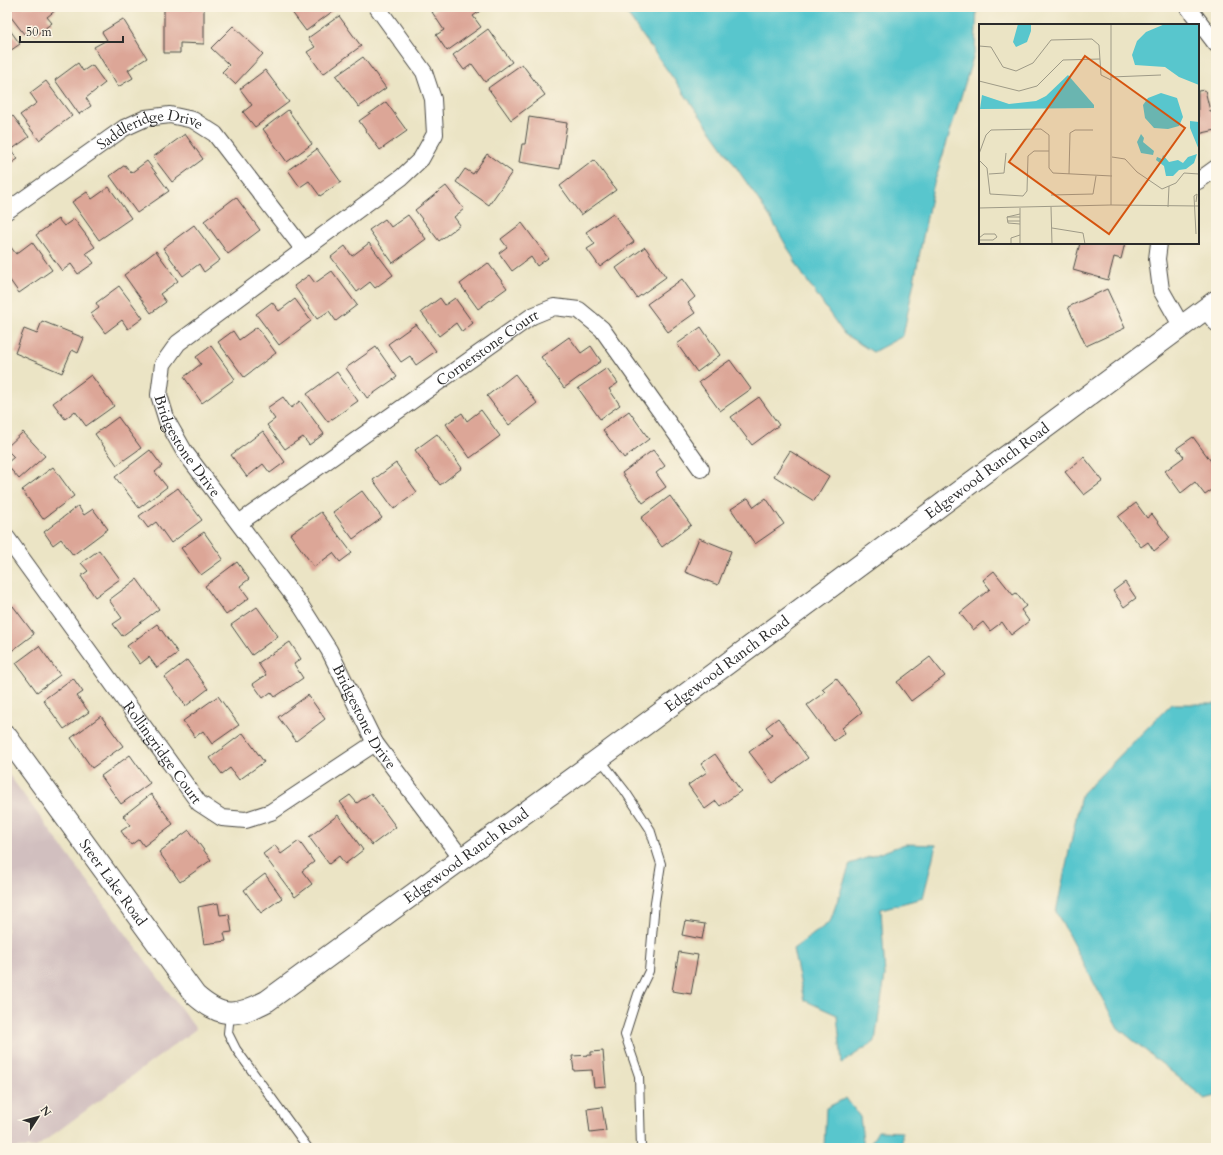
<svg xmlns="http://www.w3.org/2000/svg" width="1223" height="1155" font-family="Cardo,serif">
  <style>
    .industrial { fill: #d1bfbf }
    .water { fill: #58c6cd; stroke: #42787c }
    .building { fill: #dca697 }
    .lines { fill: none; stroke-linecap: round; stroke-linejoin: round }
    .service-casing { stroke: #484742; stroke-width: 10 }
    .minor-casing { stroke: #484742; stroke-width: 18 }
    .tertiary-casing { stroke: #484742; stroke-width: 23 }
    .service { stroke: #fff; stroke-width: 8 }
    .minor { stroke: #fff; stroke-width: 16 }
    .tertiary { stroke: #fff; stroke-width: 21 }
    .labels { text-anchor: middle; stroke-width: 4; stroke-linejoin: round; paint-order: stroke }
    .street-label { font-size: 15px; fill: #2b2b2b; stroke: #fcf5e5 }
    .inset-road { fill: none; stroke: #9e9a87; stroke-width: 1 }
    .view { fill: #d5540f; fill-opacity: 0.15; stroke: #d5540f; stroke-width: 2 }
    .inset-edge { fill: none; stroke: #2b2b2b; stroke-width: 2 }
  </style>
  <rect width="100%" height="100%" fill="#fcf5e5"/>
  <filter id="ink" filterUnits="userSpaceOnUse"><feTurbulence type="fractalNoise" baseFrequency=".025" numOctaves="2"/><feDisplacementMap in="SourceGraphic" scale="8" xChannelSelector="R" yChannelSelector="G"/><feConvolveMatrix kernelMatrix="1 2 1 2 8 2 1 2 1" color-interpolation-filters="sRGB"/></filter>
  <filter id="wash" filterUnits="userSpaceOnUse"><feTurbulence type="fractalNoise" baseFrequency=".012" numOctaves="4" result="noise"/><feDisplacementMap in="SourceGraphic" scale="16" xChannelSelector="R" yChannelSelector="G"/><feGaussianBlur stdDeviation="0.9" result="paint"/><feColorMatrix in="noise" values="0 0 0 0 0 0 0 0 0 0 0 0 0 0 0 0 0 1.4 0 .05"/><feComposite in="paint" operator="in"/></filter>
  <g filter="url(#wash)">
    <rect width="100%" height="100%" fill="#ebe4c5"/>
    <path class="industrial" d="M7 772 196 1029 35 1148H7Z"/>
    <path class="water" d="M622 7H977L975 51 933 187 903 336 873 352 844 334 803 275 770 217 721 145Z
      M1171 704H1216V1096L1205 1099 1118 1028 1056 912 1081 795Z
      M905 844 936 845 923 898 881 909 885 976 875 1041 842 1063 837 1015 804 1000 793 949 830 922 850 864Z
      M846 1098 860 1117 864 1148H824L826 1108Z
      M878 1131 902 1132V1148H868Z"/>
    <g id="blocks">
      <path class="building" d="M7 7H53L56 10 47 17 52 23 36 35 31 28 24 34 7 12Z
        M164 7 204 8V44L180 43V53H164Z
        M288 7H330L333 11 306 31Z
        M439 7H482L483 9 473 16 481 27 447 51 436 35 444 30 432 12Z
        M339 16 361 46 323 74 307 52 315 47 308 38Z
        M123 19 147 58 128 70 133 78 118 87 94 47 107 40 102 32Z
        M7 26 20 44 7 53Z
        M233 26 263 54 235 84 222 72 229 65 211 48Z
        M488 29 512 62 485 82 472 64 464 70 453 55Z
        M363 57 386 88 359 107 336 76Z
        M78 63 83 71 92 65 105 83 86 98 91 106 79 114 55 80Z
        M522 64 545 95 511 120 488 88Z
        M265 70 289 102 255 127 243 112 252 105 240 89Z
        M46 81 72 116 39 140 20 115 37 103 30 93Z
        M1205 90 1210 111 1216 110V130L1198 134V91Z
        M386 102 407 131 380 150 359 121Z
        M288 110 312 144 287 162 263 129Z
        M13 116 29 137 11 150 18 159 7 166V120Z
        M529 117 567 123 560 169 519 162 522 144H525Z
        M185 134 203 159 172 182 153 157Z
        M317 149 341 182 320 196 309 181 300 187 288 170Z
        M487 154 512 172 489 205 456 182 465 169 473 174Z
        M594 160 616 190 581 215 560 186Z
        M147 161 169 191 137 213 110 176 125 165 131 173Z
        M446 186 464 209 454 217 460 225 439 241 415 210Z
        M109 187 131 218 99 240 72 202 87 192 92 199Z
        M236 197 260 230 228 254 204 221Z
        M613 213 634 242 600 267 587 249 595 244 586 232Z
        M408 215 426 239 393 263 369 230 385 219 391 227Z
        M58 219 64 226 74 219 95 247 86 253 94 263 78 274 71 264 62 271 36 235Z
        M522 223 548 258 537 266 531 257 512 271 499 253 507 247 501 239Z
        M194 225 220 260 204 272 199 264 183 276 163 248Z
        M32 242 52 270 19 293 7 276V248L10 246 16 254Z
        M369 243 393 275 375 288 370 282 357 292 331 257 345 246 352 256Z
        M1080 243H1125L1121 259 1114 257 1108 280 1073 270Z
        M645 247 666 277 637 298 616 268Z
        M156 251 178 281 160 294 166 302 151 313 124 275Z
        M488 263 507 288 478 309 460 284Z
        M332 271 357 305 336 321 329 311 317 319 294 286 309 275 315 283Z
        M682 279 695 297 688 303 695 313 668 332 647 304Z
        M119 286 143 318 128 329 122 320 105 333 91 314 99 308 96 303Z
        M1107 289 1125 328 1086 346 1068 307Z
        M440 298 445 305 455 298 473 323 462 332 456 323 439 336 421 312Z
        M295 299 311 321 279 345 256 314 272 302 279 311Z
        M42 321 84 338 78 353 72 350 62 373 15 353 24 329 37 334Z
        M416 324 436 351 416 365 410 356 401 362 388 344Z
        M257 327 276 353 244 377 218 342 233 331 239 340Z
        M701 327 720 355 697 372 677 344Z
        M569 337 581 353 591 346 601 361 564 388 541 357Z
        M211 346 235 379 202 403 184 377 201 364 196 357Z
        M376 347 397 377 367 398 346 368Z
        M730 360 751 389 720 411 699 382Z
        M607 368 618 383 609 389 620 405 600 419 578 388Z
        M337 372 358 401 328 422 307 394Z
        M515 374 537 403 509 425 487 396Z
        M91 375 114 406 86 426 75 411 65 419 53 403Z
        M283 397 291 408 300 401 324 434 309 445 303 437 285 449 267 425 275 419 267 408Z
        M759 397 779 425 752 445 731 417Z
        M481 410 500 436 470 458 446 424 462 413 467 421Z
        M629 411 649 439 624 458 603 430Z
        M118 417 141 448 117 465 95 434Z
        M263 431 285 462 270 473 263 464 247 477 231 455Z
        M23 432 45 456 19 479 7 465V463L14 457 7 450V447Z
        M437 434 462 468 440 485 415 450Z
        M1193 437 1216 468V487L1205 495 1195 482 1181 493 1165 471 1184 457 1177 448Z
        M150 450 162 466 155 472 167 487 139 508 115 477Z
        M653 450 665 466 656 473 666 487 643 503 622 473Z
        M790 451 829 476 814 501 774 476Z
        M1084 457 1103 481 1084 495 1065 472Z
        M396 463 417 492 394 509 373 480Z
        M53 467 74 496 43 519 22 490Z
        M178 488 202 520 171 543 156 522 148 528 139 516Z
        M362 491 382 518 353 539 333 512Z
        M670 496 691 525 662 547 641 518Z
        M748 498 754 507 766 498 784 524 755 544 731 509Z
        M1136 503 1147 518 1152 514 1170 538 1154 551 1148 542 1141 547 1118 517Z
        M78 506 84 515 93 509 108 529 73 555 61 539 53 545 44 532Z
        M321 512 352 553 340 562 333 553 314 567 290 534Z
        M204 532 223 559 201 575 181 548Z
        M699 538 731 551 718 585 685 572Z
        M99 550 120 579 95 597 81 576 88 571 81 563Z
        M237 562 249 579 240 586 249 598 226 615 205 586Z
        M994 571 1013 595 1016 593 1026 606 1021 610 1029 621 1011 635 1002 622 990 631 983 622 973 630 960 613 990 589 983 580Z
        M137 579 159 609 122 636 113 624 122 618 109 600Z
        M1125 582 1136 598 1124 607 1113 591Z
        M13 606 34 634 9 653 7 651V610Z
        M257 607 278 636 252 655 231 625Z
        M157 624 178 653 157 668 149 657 140 664 127 646Z
        M290 642 301 659 294 664 303 678 275 697 271 692 263 698 253 684 266 675 258 663Z
        M39 646 60 675 37 692 16 663Z
        M930 657 945 676 911 701 897 682Z
        M187 660 208 689 186 706 165 677Z
        M73 678 83 692 77 696 89 712 64 729 43 700Z
        M836 678 862 712 842 728 845 733 834 741 807 705 825 692 822 689Z
        M308 695 325 719 296 741 278 717Z
        M218 696 239 725 212 744 203 731 195 737 183 721Z
        M101 716 123 746 92 768 71 738Z
        M778 718 808 758 773 783 749 752 772 735 766 727Z
        M243 733 264 762 239 780 230 768 222 774 210 758Z
        M715 754 741 791 720 806 716 801 705 809 688 785 707 772 701 764Z
        M130 755 150 783 121 804 101 776Z
        M371 793 396 827 372 845 340 802 350 795 357 803Z
        M151 794 173 824 144 846 139 839 131 845 121 831 130 825 123 816Z
        M338 815 363 850 345 864 339 856 329 864 309 837Z
        M189 830 211 860 180 882 159 852Z
        M299 841 314 862 302 871 312 884 295 897 263 854 275 845 281 854Z
        M265 874 282 898 261 913 244 890Z
        M218 903 220 915 229 914 232 932 224 933 226 941 204 944 198 907Z
        M685 921 705 924 702 939 682 935Z
        M679 952 698 955 691 994 672 991Z
        M603 1051 606 1086 594 1087 592 1070 574 1071 572 1056 591 1055V1052Z
        M602 1107 606 1131 590 1133 587 1109Z"/>
    </g>
  </g>
  <g filter="url(#ink)">
    <use href="#blocks" fill-opacity="0" stroke="#484742" stroke-width="1"/>
    <g class="lines">
      <defs>
        <path id="service" d="M600 759 625 791 650 829 661 864 655 902 649 971 638 994 625 1035 639 1076 641 1148
          M230 1014 228 1033 236 1049 308 1148"/>
        <g id="minor">
          <path id="s1" d="M377 7 424 72 433 99 435 134 421 159 402 177 178 343 163 364 159 395 167 421 184 451 301 606 329 650 375 743 462 859"/>
          <path d="M1188 7 1216 44"/>
          <path d="M1198 181 1216 168"/>
          <path id="s2" d="M7 211 124 128 146 118 170 115 193 120 215 134 304 250"/>
          <path d="M1159 243 1157 259 1161 290 1182 327"/>
          <path d="M1205 309 1216 323"/>
          <path id="s3" d="M239 523 532 316 554 307 579 310 602 329 701 469"/>
          <path id="s4" d="M7 538 199 803 222 818 246 820 271 812 375 743"/>
        </g>
        <g id="tertiary">
          <path id="s5" d="M7 737 195 995C222 1019 236 1017 267 1001L600 758 1216 301"/>
        </g>
      </defs>
      <use href="#service" class="service-casing"/>
      <use href="#minor" class="minor-casing"/>
      <use href="#tertiary" class="tertiary-casing"/>
      <use href="#service" class="service"/>
      <use href="#minor" class="minor"/>
      <use href="#tertiary" class="tertiary"/>
    </g>
  </g>
  <g class="labels">
    <g class="street-label">
      <text dy="5" stroke="none"><textPath href="#s2" startOffset="169">Saddleridge Drive</textPath></text>
      <text dy="5" stroke="none"><textPath href="#s3" startOffset="304">Cornerstone Court</textPath></text>
      <text dy="5" stroke="none"><textPath href="#s1" startOffset="593">Bridgestone Drive</textPath></text>
      <text dy="5" stroke="none"><textPath href="#s5" startOffset="1293">Edgewood Ranch Road</textPath></text>
      <text dy="5" stroke="none"><textPath href="#s5" startOffset="969">Edgewood Ranch Road</textPath></text>
      <text dy="5" stroke="none"><textPath href="#s1" startOffset="918">Bridgestone Drive</textPath></text>
      <text dy="5" stroke="none"><textPath href="#s4" startOffset="265">Rollingridge Court</textPath></text>
      <text dy="5" stroke="none"><textPath href="#s5" startOffset="645">Edgewood Ranch Road</textPath></text>
      <text dy="5" stroke="none"><textPath href="#s5" startOffset="180">Steer Lake Road</textPath></text>
    </g>
  </g>
  <g transform="translate(979 24)">
    <rect width="220" height="220" fill="#ebe4c5"/>
    <path d="M39 0H52V7L48 18 37 23 34 18ZM186 0H220V61L200 53 186 43 156 41 153 31 158 17 167 8ZM89 51 115 81V84L1 85 3 71 30 80 57 77 67 72ZM182 69 198 74 204 93 200 102 189 105 175 104 166 94 164 81 169 74ZM211 97 220 98V126L211 104ZM162 110 165 114 164 118 175 127 174 131 162 129 158 118ZM218 130 215 139 207 145 200 146 194 152H187L185 142 177 136 178 133 183 135 184 131 190 138 199 136 204 139 209 133Z" fill="#58c6cd"/>
    <path class="inset-road" d="M132 0V181M0 22 12 23 24 43 37 47 54 39 72 16 113 15 120 21 122 51 132 56M132 53 182 51M0 57 40 67 58 62 84 36 121 35M0 130 7 111 12 106 62 105 70 111V144L74 149 133 152M133 133 146 135 158 148 183 165 197 159 205 149 220 150M0 136 8 144 11 170 44 172 48 167 49 132 55 127H70M10 150 25 149 27 129M90 150 91 109 96 106H114M72 171 114 170 117 152M217 178 218 170 215 172 217 210M132 181 220 182M72 183 73 220M189 183 190 162M0 184 132 181M41 184V211M28 193H41M28 197H41M41 200 29 199 28 193 41 190M73 204 104 209 106 220M0 214 5 210H16L18 213 14 216H0M32 220V214L41 211V220"/>
    <path class="view" d="M106 32 206 104 130 210 30 138Z"/>
    <rect width="220" height="220" class="inset-edge"/>
  </g>
  <rect width="1223" height="1155" fill="none" stroke="#fcf5e5" stroke-width="24"/>
  <g transform="translate(38 1117) rotate(54)" stroke="#fcf5e5" stroke-width="3" paint-order="stroke">
  <path d="M0-3L7 15L0 10L-7 15Z" fill="#2b2b2b"/>
  <text y="-6" font-size="11" font-weight="bold" text-anchor="middle" fill="#2b2b2b">N</text>
  </g>
  <path d="M20 36v6h103v-6" fill="none" stroke="#2b2b2b" stroke-width="2"/>
  <text x="26" y="36" font-size="12" fill="#2b2b2b" stroke="#fcf5e5" stroke-width="3" paint-order="stroke">50 m</text>
</svg>
